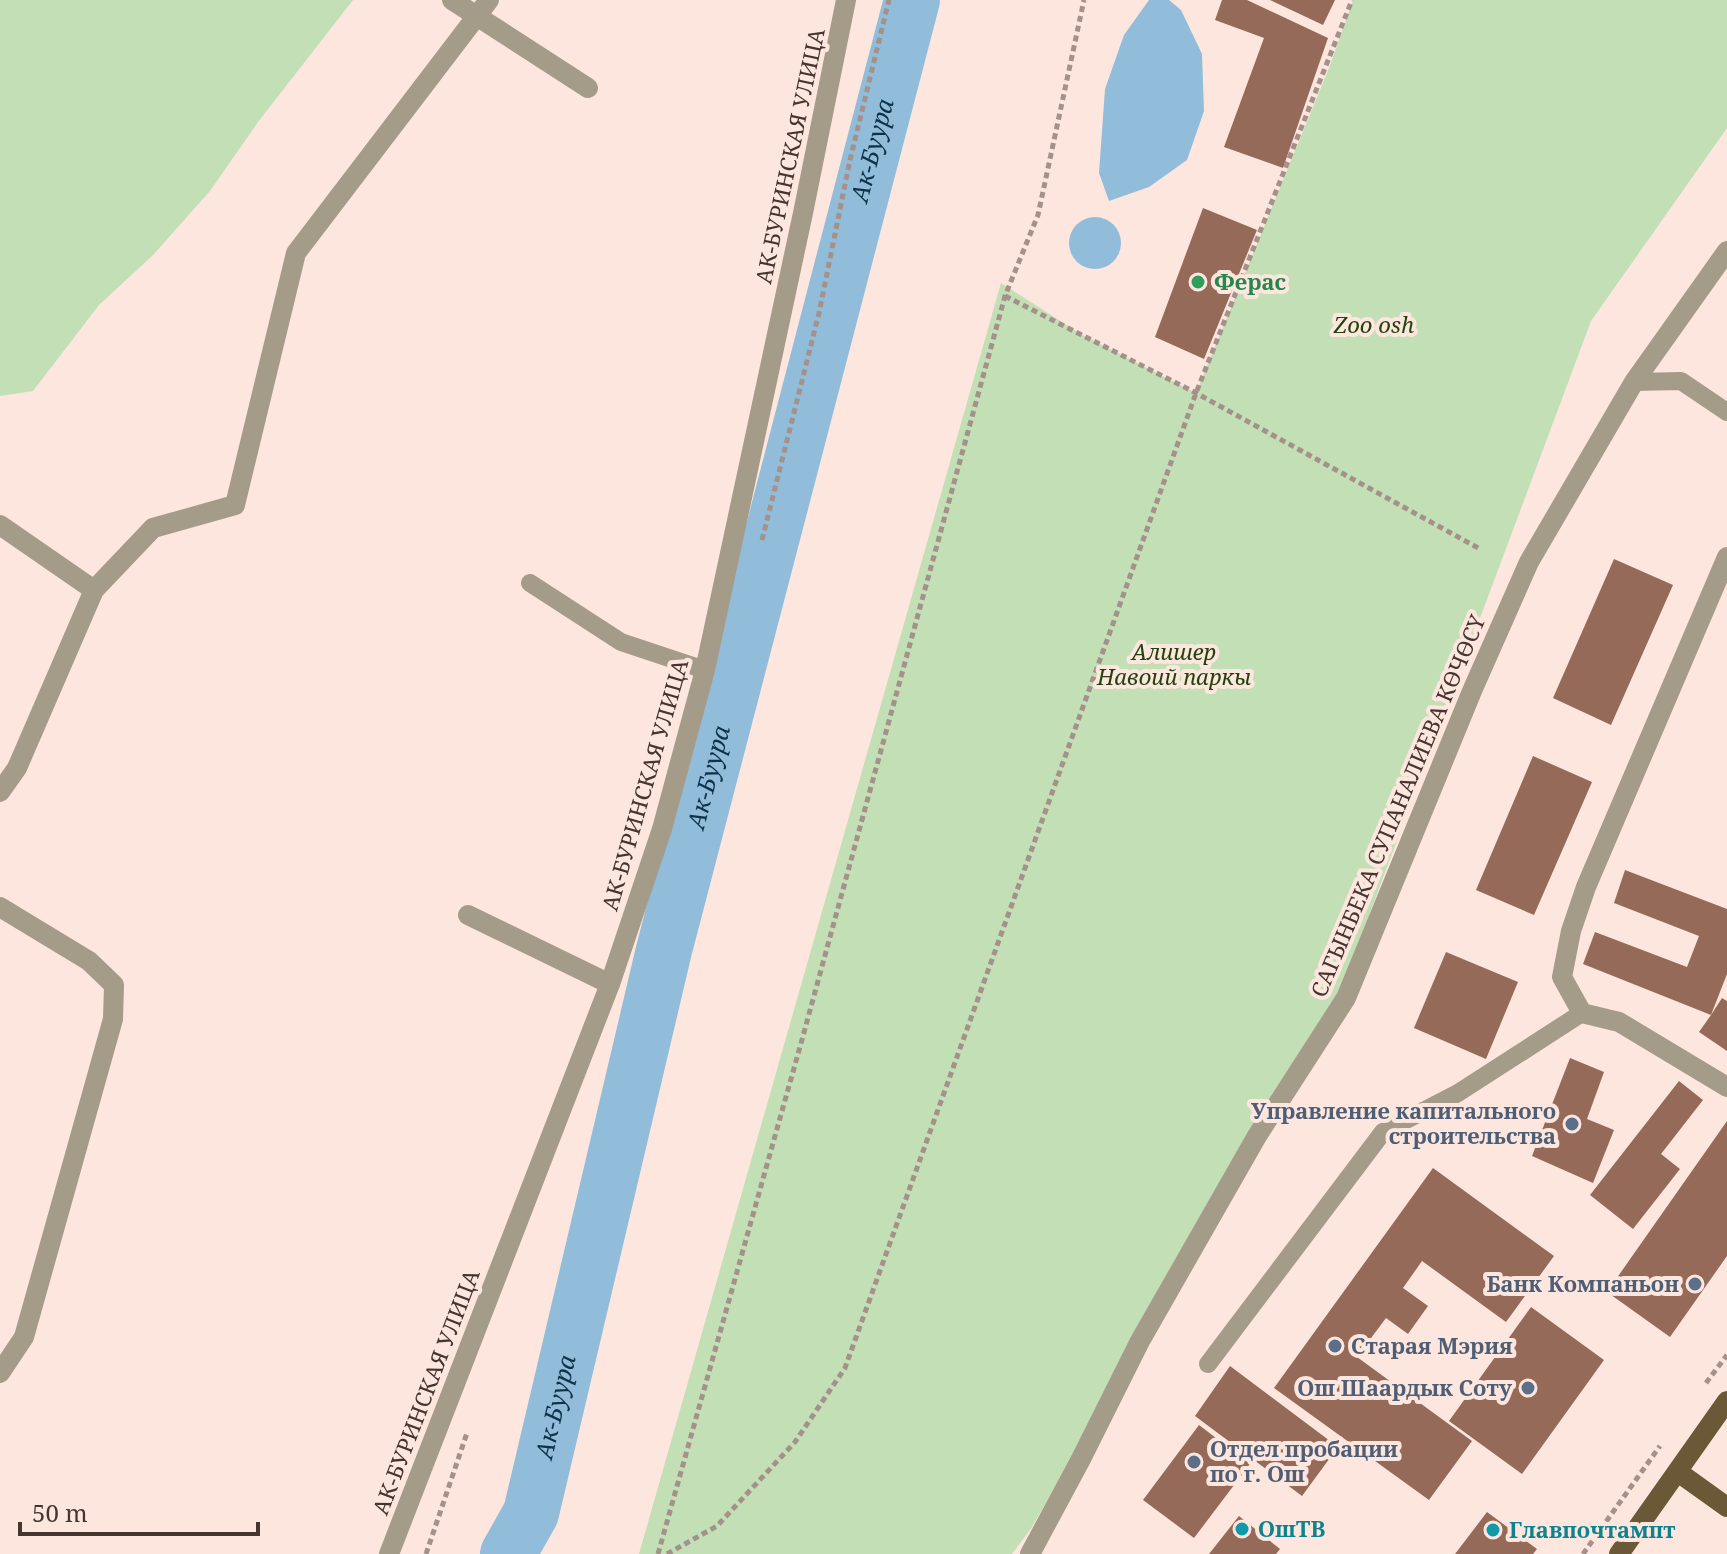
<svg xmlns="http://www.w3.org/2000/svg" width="1727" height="1554" font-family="'Noto Serif',serif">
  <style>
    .green { fill: #c2dfb6 }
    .water { fill: #91bdda }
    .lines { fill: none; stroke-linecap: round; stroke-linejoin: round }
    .river { stroke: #91bdda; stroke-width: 56 }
    .building { fill: #966a58 }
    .path { stroke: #a49189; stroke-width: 5; stroke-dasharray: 6 4; stroke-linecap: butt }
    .service { stroke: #a59b89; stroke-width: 18 }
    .minor { stroke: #a59b89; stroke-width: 20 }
    .tertiary { stroke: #a59b89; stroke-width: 20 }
    .primary { stroke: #6a5837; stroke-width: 20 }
    .leisure-dot { fill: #2e9e5b; stroke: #fde6dd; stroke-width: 3 }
    .service-dot { fill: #5c6f8a; stroke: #fde6dd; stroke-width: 3 }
    .culture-dot { fill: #0f9aa8; stroke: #fde6dd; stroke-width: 3 }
    .labels { text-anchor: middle; stroke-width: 8; stroke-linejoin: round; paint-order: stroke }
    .street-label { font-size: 22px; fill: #44352f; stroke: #fde6dd }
    .leisure-label { font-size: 22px; font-weight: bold; fill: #27864d; stroke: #fde6dd; text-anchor: start }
    .park-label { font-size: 22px; font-style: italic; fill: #20440c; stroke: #fde6dd }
    .service-label { font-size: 22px; font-weight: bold; fill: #4e5e75; stroke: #fde6dd; text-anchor: end }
    .culture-label { font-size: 22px; font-weight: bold; fill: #0d838f; stroke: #fde6dd; text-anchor: start }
    .water-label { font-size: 24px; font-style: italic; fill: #0e3348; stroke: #fde6dd }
  </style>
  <rect width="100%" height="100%" fill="#fde6dd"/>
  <path class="green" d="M0 0H353L258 122 210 191 153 255 99 305 33 391 0 396Z
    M1353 0H1727V128L1591 321 1343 985 1032 1527 1012 1554H639L1001 283 1079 333 1196 393 1329 68Z"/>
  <path class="water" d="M1149 0H1169L1181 10 1202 54 1204 111 1187 160 1149 187 1109 201 1099 173 1105 89 1124 35Z
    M1069 243a26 26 0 1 1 52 0a26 26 0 1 1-52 0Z"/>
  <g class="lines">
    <path class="river" id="s1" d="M508 1554 531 1513 664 950 912 0"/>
  </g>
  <path class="building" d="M1222 0H1247L1328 38 1283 168 1224 147 1264 38 1215 20Z
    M1270 0H1335L1323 25Z
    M1203 208 1257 230 1204 359 1155 337Z
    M1614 559 1673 585 1611 725 1553 698Z
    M1533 756 1592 782 1534 915 1476 890Z
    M1625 870 1727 909V974L1711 1015 1722 998 1727 1001V1051L1699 1032 1711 1015 1583 964 1595 932 1687 967 1699 936 1614 903Z
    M1446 952 1518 982 1486 1059 1414 1028Z
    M1570 1058 1604 1072 1587 1119 1614 1130 1593 1183 1532 1156Z
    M1679 1081 1703 1100 1661 1154 1680 1169 1633 1229 1590 1195Z
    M1727 1121V1256L1670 1337 1607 1292Z
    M1433 1168 1554 1256 1506 1322 1422 1261 1403 1288 1428 1306 1408 1334 1386 1318 1357 1357 1472 1441 1429 1500 1274 1388Z
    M1531 1307 1604 1360 1522 1474 1449 1421Z
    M1230 1366 1338 1447 1302 1496 1195 1416Z
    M1199 1425 1250 1464 1194 1538 1143 1500Z
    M1487 1512 1537 1549 1533 1554H1455Z
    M1239 1516 1280 1549 1276 1554H1209Z"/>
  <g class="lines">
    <path class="path" d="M1005 296 1196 393 1480 549
      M762 540 819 313 850 160 889 0
      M1706 1383 1727 1355
      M426 1554 467 1433
      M658 1554 803 1036 1005 296 1038 215 1084 0
      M667 1554 717 1526 795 1442 845 1368 1196 393 1352 0
      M1583 1554 1660 1446"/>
    <path class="service" d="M1634 382 1681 381 1727 412
      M530 583 621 642 705 670
      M1208 1364 1383 1132 1458 1093 1582 1013"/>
    <path class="minor" d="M452 0 588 88
      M0 525 94 590
      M1727 557 1586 887 1571 931 1562 977 1582 1013 1619 1022 1727 1087
      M0 792 17 768 94 590 153 528 235 505 296 253 489 0
      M0 907 89 961 114 985 113 1019 24 1337 0 1373
      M468 915 610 984
      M1030 1554 1081 1459 1140 1341 1257 1136 1346 998 1472 691 1529 562 1634 382 1727 251"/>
    <path class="tertiary" d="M389 1554 610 984 662 829 705 670 803 213 846 0"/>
    <path class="primary" d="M1678 1472 1727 1507
      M1619 1554 1727 1401"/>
  </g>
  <circle class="leisure-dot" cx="1198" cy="282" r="8"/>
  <g class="service-dot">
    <circle cx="1572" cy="1124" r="8"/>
    <circle cx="1695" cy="1284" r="8"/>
    <circle cx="1335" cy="1346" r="8"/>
    <circle cx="1528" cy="1388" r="8"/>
    <circle cx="1194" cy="1462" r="8"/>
  </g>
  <g class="culture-dot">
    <circle cx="1242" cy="1529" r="8"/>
    <circle cx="1493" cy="1530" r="8"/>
  </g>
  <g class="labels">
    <g class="street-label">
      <text transform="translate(790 156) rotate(-78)" y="8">АК-БУРИНСКАЯ УЛИЦА</text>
      <text transform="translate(645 785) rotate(-74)" y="8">АК-БУРИНСКАЯ УЛИЦА</text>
      <text transform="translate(1398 806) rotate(-67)" y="8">САГЫНБЕКА СУПАНАЛИЕВА КӨЧӨСҮ</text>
      <text transform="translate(426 1392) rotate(-69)" y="8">АК-БУРИНСКАЯ УЛИЦА</text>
    </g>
    <g class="leisure-label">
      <text x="1214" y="290">Ферас</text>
    </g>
    <g class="park-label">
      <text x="1374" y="333">Zoo osh</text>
      <text x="1174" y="660">Алишер<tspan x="1174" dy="25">Навоий паркы</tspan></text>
    </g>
    <g class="service-label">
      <text x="1556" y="1119">Управление капитального<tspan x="1556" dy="25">строительства</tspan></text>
      <text x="1679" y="1292">Банк Компаньон</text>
      <text x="1351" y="1354" text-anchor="start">Старая Мэрия</text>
      <text x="1512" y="1396">Ош Шаардык Соту</text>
      <text x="1210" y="1457" text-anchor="start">Отдел пробации<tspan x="1210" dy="25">по г. Ош</tspan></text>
    </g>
    <g class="culture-label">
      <text x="1258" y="1537">ОшТВ</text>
      <text x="1509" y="1538">Главпочтампт</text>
    </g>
    <g class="water-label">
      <text dy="8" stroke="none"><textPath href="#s1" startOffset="1452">Ак-Буура</textPath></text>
      <text dy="8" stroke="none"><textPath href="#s1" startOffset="804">Ак-Буура</textPath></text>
      <text dy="8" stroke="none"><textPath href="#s1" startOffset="156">Ак-Буура</textPath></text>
    </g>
  </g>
  <path d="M20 1522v12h238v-12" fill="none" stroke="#44352f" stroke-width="4"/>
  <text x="32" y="1522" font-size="24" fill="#44352f" stroke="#fde6dd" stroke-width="6" paint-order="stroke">50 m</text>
</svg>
